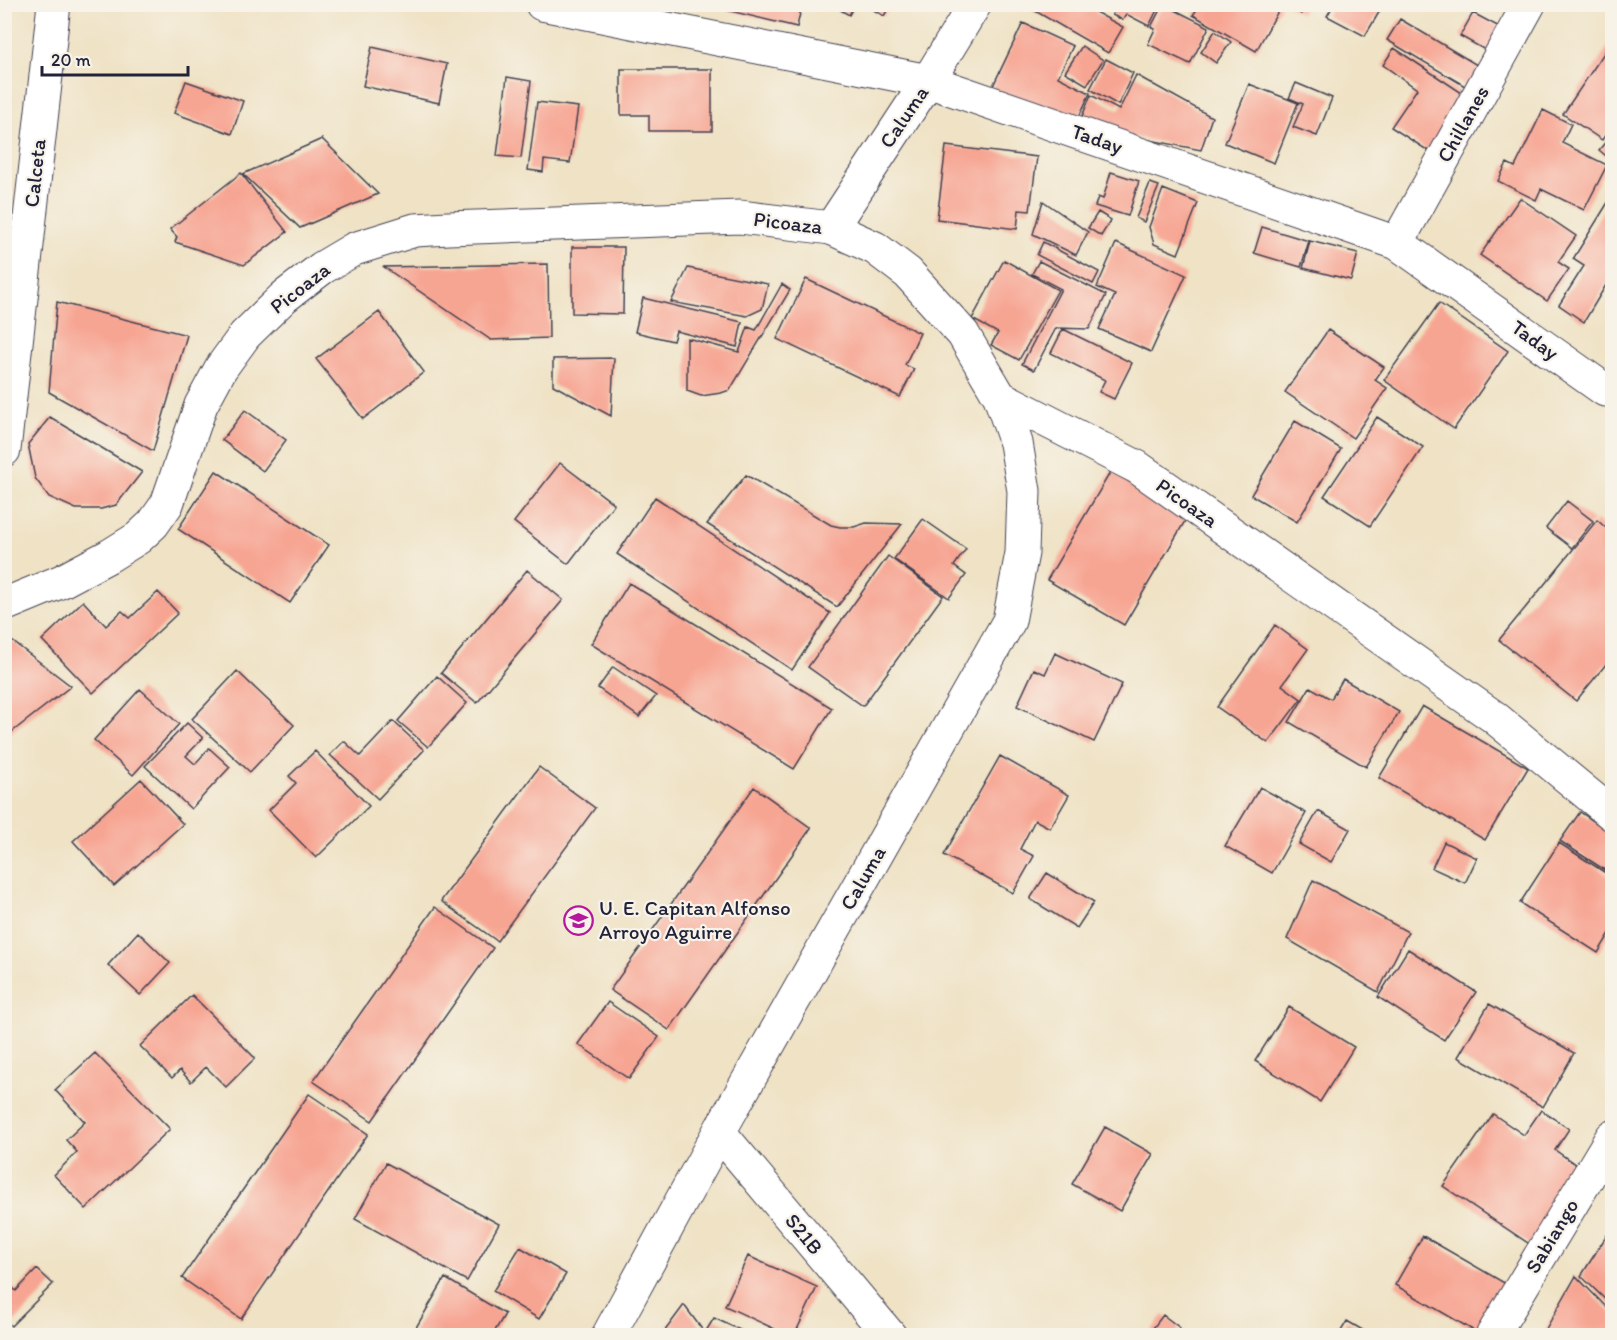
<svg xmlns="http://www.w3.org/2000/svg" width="1617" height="1340" font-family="Itim,sans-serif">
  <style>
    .building { fill: #f7a593 }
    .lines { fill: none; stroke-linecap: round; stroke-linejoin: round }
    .street-casing { stroke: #413f50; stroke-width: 35 }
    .secondary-casing { stroke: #413f50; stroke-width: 35 }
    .street { stroke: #fff; stroke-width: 33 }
    .secondary { stroke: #fff; stroke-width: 33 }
    .labels { text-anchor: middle; stroke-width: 4.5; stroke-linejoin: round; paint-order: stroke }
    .street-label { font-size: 21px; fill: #22223b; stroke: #f7f3e8 }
    .poi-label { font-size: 21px; fill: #22223b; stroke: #f7f3e8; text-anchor: start }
  </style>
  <rect width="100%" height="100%" fill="#f7f3e8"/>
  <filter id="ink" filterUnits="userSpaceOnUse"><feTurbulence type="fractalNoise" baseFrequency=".0167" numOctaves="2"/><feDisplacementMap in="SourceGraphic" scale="12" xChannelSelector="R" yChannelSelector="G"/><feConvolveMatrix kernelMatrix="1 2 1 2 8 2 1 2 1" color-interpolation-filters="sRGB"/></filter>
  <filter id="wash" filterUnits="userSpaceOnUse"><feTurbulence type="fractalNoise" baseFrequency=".008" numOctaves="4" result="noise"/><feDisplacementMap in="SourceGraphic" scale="24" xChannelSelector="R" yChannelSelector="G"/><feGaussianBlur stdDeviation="1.35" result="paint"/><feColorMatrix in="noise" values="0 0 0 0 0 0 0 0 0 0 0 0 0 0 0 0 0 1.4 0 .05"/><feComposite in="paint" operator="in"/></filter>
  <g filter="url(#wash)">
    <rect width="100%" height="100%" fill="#efe2c5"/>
    <g id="blocks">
      <path class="building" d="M728 4H802L797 27 726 10Z
        M830 4H855L849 15Z
        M863 4H891L884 16Z
        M1023 4H1099L1095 12 1123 27 1108 53Z
        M1118 4H1160L1149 26 1126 14 1123 20 1112 15Z
        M1163 4 1209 27 1190 64 1148 44 1155 29 1151 27Z
        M1282 4 1256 51 1193 15 1200 5Z
        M1286 4H1307L1301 14Z
        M1334 4H1373L1381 9 1365 36 1327 16Z
        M1473 13 1507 31 1494 55 1460 36Z
        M1400 19 1487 71 1475 92 1387 40Z
        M1023 23 1073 46 1058 77 1090 93 1073 129 991 90Z
        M1215 31 1231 42 1216 63 1201 52Z
        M1612 41V125L1602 140 1563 114Z
        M1082 46 1103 60 1087 85 1065 72Z
        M372 47 447 64 439 103 363 86Z
        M1394 48 1468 97 1430 152 1391 127 1417 89 1383 65Z
        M1106 59 1133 73 1118 105 1090 89Z
        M621 69H712V131H649V115H621Z
        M1136 75 1212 117 1201 150 1078 126 1091 95 1119 110Z
        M507 77 531 81 521 158 497 156Z
        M186 81 243 101 232 134 174 113Z
        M1296 83 1332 98 1317 136 1293 127 1303 104 1289 98Z
        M1249 84 1298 103 1274 163 1225 143Z
        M537 102 578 107 570 163 544 160 543 172 528 170Z
        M1543 110 1571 124 1562 143 1607 165 1584 210 1541 189 1536 200 1498 181 1507 163 1515 167Z
        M1612 134V161L1599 150Z
        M322 139 378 194 300 228 243 174Z
        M946 146 1037 157 1030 211 1019 210 1017 229 937 219Z
        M1111 172 1139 181 1128 216 1095 206 1098 197 1103 199Z
        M241 173 287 232 244 265 175 242 177 237 170 229Z
        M1150 183 1159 186 1144 222 1136 218Z
        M1163 189 1198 203 1178 254 1154 244 1149 227Z
        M1612 196V275L1584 322 1559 305 1584 266 1573 259Z
        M1520 198 1576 236 1558 262 1569 269 1547 301 1480 255Z
        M1043 201 1088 232 1076 255 1033 234Z
        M1098 212 1111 220 1101 236 1088 228Z
        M1262 227 1309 241 1301 267 1254 253Z
        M1310 241 1358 253 1351 280 1303 268Z
        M1043 242 1099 272 1093 284 1037 255Z
        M1116 243 1186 275 1151 352 1099 329 1115 295 1097 287Z
        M572 247H624L623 314 572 313Z
        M1004 260 1058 290 1019 360 991 345 998 333 972 319Z
        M1039 261 1106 295 1089 329 1056 328 1034 370 1022 364 1061 289 1032 274Z
        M548 264 549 338 491 340 384 267Z
        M688 268 768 284 762 309 747 316 671 302Z
        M806 279 920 333 905 365 914 369 900 397 777 339Z
        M782 284 790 290 730 390 721 393 701 396 687 391V338L739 352 748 327 756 330Z
        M643 298 742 322 737 347 676 331 673 341 635 332Z
        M57 302 187 335 153 451 49 392Z
        M1439 303 1508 351 1454 429 1384 380Z
        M379 312 424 372 363 419 316 359Z
        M1063 329 1132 363 1114 399 1099 392 1105 380 1051 353Z
        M1328 330 1384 367 1375 380 1387 388 1353 438 1285 392Z
        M614 358 611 416 553 385V359Z
        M245 410 286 440 263 471 222 440Z
        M50 417 142 472 116 505 101 509H76L49 497 35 478 28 444Z
        M1377 417 1423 447 1370 526 1324 496Z
        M1295 421 1341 449 1297 522 1251 495Z
        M560 463 614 504 568 564 514 522Z
        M216 471 329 545 290 603 178 529Z
        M1111 471 1188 516 1124 625 1047 580Z
        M746 475 831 525 840 527H854L866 523 902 524 837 607 707 524Z
        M655 497 830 613 792 670 617 554Z
        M1567 501 1593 521 1572 548 1546 528Z
        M923 519 966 549 954 566 966 575 949 598 894 559Z
        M1597 520 1612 533V667L1607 663 1576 701 1499 640Z
        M888 556 943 596 863 706 808 667Z
        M527 570 563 600 477 703 441 673Z
        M629 583 832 708 794 769 591 644Z
        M158 592 178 613 93 693 42 640 83 601 106 626 122 611 130 618Z
        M1275 625 1308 649 1282 685 1301 699 1268 743 1217 707Z
        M8 638 71 686 4 738V640Z
        M1055 653 1122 684 1094 742 1017 706 1034 669 1045 674Z
        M613 667 656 696 639 717 598 688Z
        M237 671 294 725 250 772 192 719Z
        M437 676 467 703 428 747 398 721Z
        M1343 679 1399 712 1366 767 1289 722 1310 687 1331 699Z
        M140 689 179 724 133 775 94 740Z
        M1422 706 1528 768 1485 840 1379 778Z
        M393 721 424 750 378 799 330 755 344 741 360 756Z
        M187 723 203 738 186 756 195 764 209 748 230 767 191 809 145 766Z
        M315 751 369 806 316 858 269 810 296 783 289 776Z
        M1000 756 1069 795 1050 828 1035 820 1020 849 1034 856 1013 893 944 855Z
        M539 767 595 808 497 941 441 901Z
        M141 779 183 824 114 886 73 841Z
        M754 787 811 828 669 1030 610 990Z
        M1260 787 1306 813 1272 873 1225 846Z
        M1318 811 1350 829 1331 862 1299 844Z
        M1580 812 1612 834V871L1611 874 1560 841Z
        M1444 842 1477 858 1465 883 1432 868Z
        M1559 843 1612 877V930L1598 953 1520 903Z
        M1047 873 1094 902 1077 928 1030 899Z
        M1313 880 1408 932 1378 992 1287 939Z
        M435 907 493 948 372 1121 313 1081Z
        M138 932 170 963 140 995 108 965Z
        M1408 949 1476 992 1444 1040 1378 997Z
        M192 995 255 1058 226 1087 206 1067 191 1082 180 1070 172 1078 140 1046Z
        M608 1002 659 1037 629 1079 578 1044Z
        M1489 1004 1574 1053 1543 1107 1458 1057Z
        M1289 1007 1354 1047 1320 1102 1255 1061Z
        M95 1053 170 1129 86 1209 54 1175 77 1152 66 1140 85 1122 55 1090Z
        M309 1094 368 1134 241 1319 182 1278Z
        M1541 1110 1569 1129 1555 1150 1582 1169 1537 1249 1443 1186 1493 1114 1524 1135Z
        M1105 1127 1153 1154 1120 1211 1072 1184Z
        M386 1163 499 1224 467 1281 355 1219Z
        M1612 1227V1306L1581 1276Z
        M1423 1236 1513 1288 1483 1336 1395 1285Z
        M520 1247 566 1274 539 1319 493 1291Z
        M748 1256 817 1287 794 1336H790L725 1306Z
        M37 1269 53 1284 11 1326 4 1319V1279L16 1291Z
        M1576 1276 1612 1313V1336H1545L1543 1334Z
        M445 1278 505 1314 492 1336H411Z
        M684 1305 707 1336H661Z
        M1163 1315 1180 1328 1174 1336H1147Z
        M714 1318 753 1336H709L706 1331Z
        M1347 1321 1373 1336H1338Z"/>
    </g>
  </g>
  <g filter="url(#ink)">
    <use href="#blocks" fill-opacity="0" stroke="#413f50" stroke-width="1.5"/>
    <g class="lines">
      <defs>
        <path id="street" d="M542 4 928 81 1397 243 1605 390
          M1397 243 1529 4
          M1000 397 1137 467 1494 717 1612 814
          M4 450 54 4
          M719 1132 890 1336
          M608 1336 719 1132 1009 621 1022 553 1024 491 1016 443 1000 397 963 334 908 273 875 248 831 228
          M1492 1336 1612 1137"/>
        <path id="secondary" d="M4 605 62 581 109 556 138 538 153 524 167 504 201 405 221 368 245 335 284 297 322 268 354 249 415 230 448 228 740 217 831 228 928 81 975 4"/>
      </defs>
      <use href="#street" class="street-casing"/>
      <use href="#secondary" class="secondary-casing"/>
      <use href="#street" class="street"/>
      <use href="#secondary" class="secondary"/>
    </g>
  </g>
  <defs>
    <symbol id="school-ring" viewBox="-11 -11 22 22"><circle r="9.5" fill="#f7f3e8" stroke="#b5179e" stroke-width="1.5"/><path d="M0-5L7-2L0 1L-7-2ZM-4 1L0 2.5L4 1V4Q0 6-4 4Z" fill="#b5179e"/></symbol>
  </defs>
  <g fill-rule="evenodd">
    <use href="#school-ring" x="562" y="904" width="33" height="33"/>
  </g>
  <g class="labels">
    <g class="street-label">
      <text transform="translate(904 117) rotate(-56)" y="7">Caluma</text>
      <text transform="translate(1463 124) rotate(-61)" y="7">Chillanes</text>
      <text transform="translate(1097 139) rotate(19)" y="7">Taday</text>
      <text transform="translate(35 173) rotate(-84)" y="7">Calceta</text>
      <text transform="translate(788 223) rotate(7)" y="7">Picoaza</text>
      <text transform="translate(300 288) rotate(-38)" y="7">Picoaza</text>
      <text transform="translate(1535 340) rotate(36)" y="7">Taday</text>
      <text transform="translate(1187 503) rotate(35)" y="7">Picoaza</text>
      <text transform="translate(863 878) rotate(-60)" y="7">Caluma</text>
      <text transform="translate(804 1234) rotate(50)" y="7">S21B</text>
      <text transform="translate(1552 1236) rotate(-59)" y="7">Sabiango</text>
    </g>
    <g class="poi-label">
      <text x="599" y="915">U. E. Capitan Alfonso<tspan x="599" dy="24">Arroyo Aguirre</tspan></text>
    </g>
  </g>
  <rect width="1617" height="1340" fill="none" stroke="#f7f3e8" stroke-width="24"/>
  <path d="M42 66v9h146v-9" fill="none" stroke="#22223b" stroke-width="3"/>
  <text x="51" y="66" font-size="18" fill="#22223b" stroke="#f7f3e8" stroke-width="4.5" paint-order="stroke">20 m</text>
</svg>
